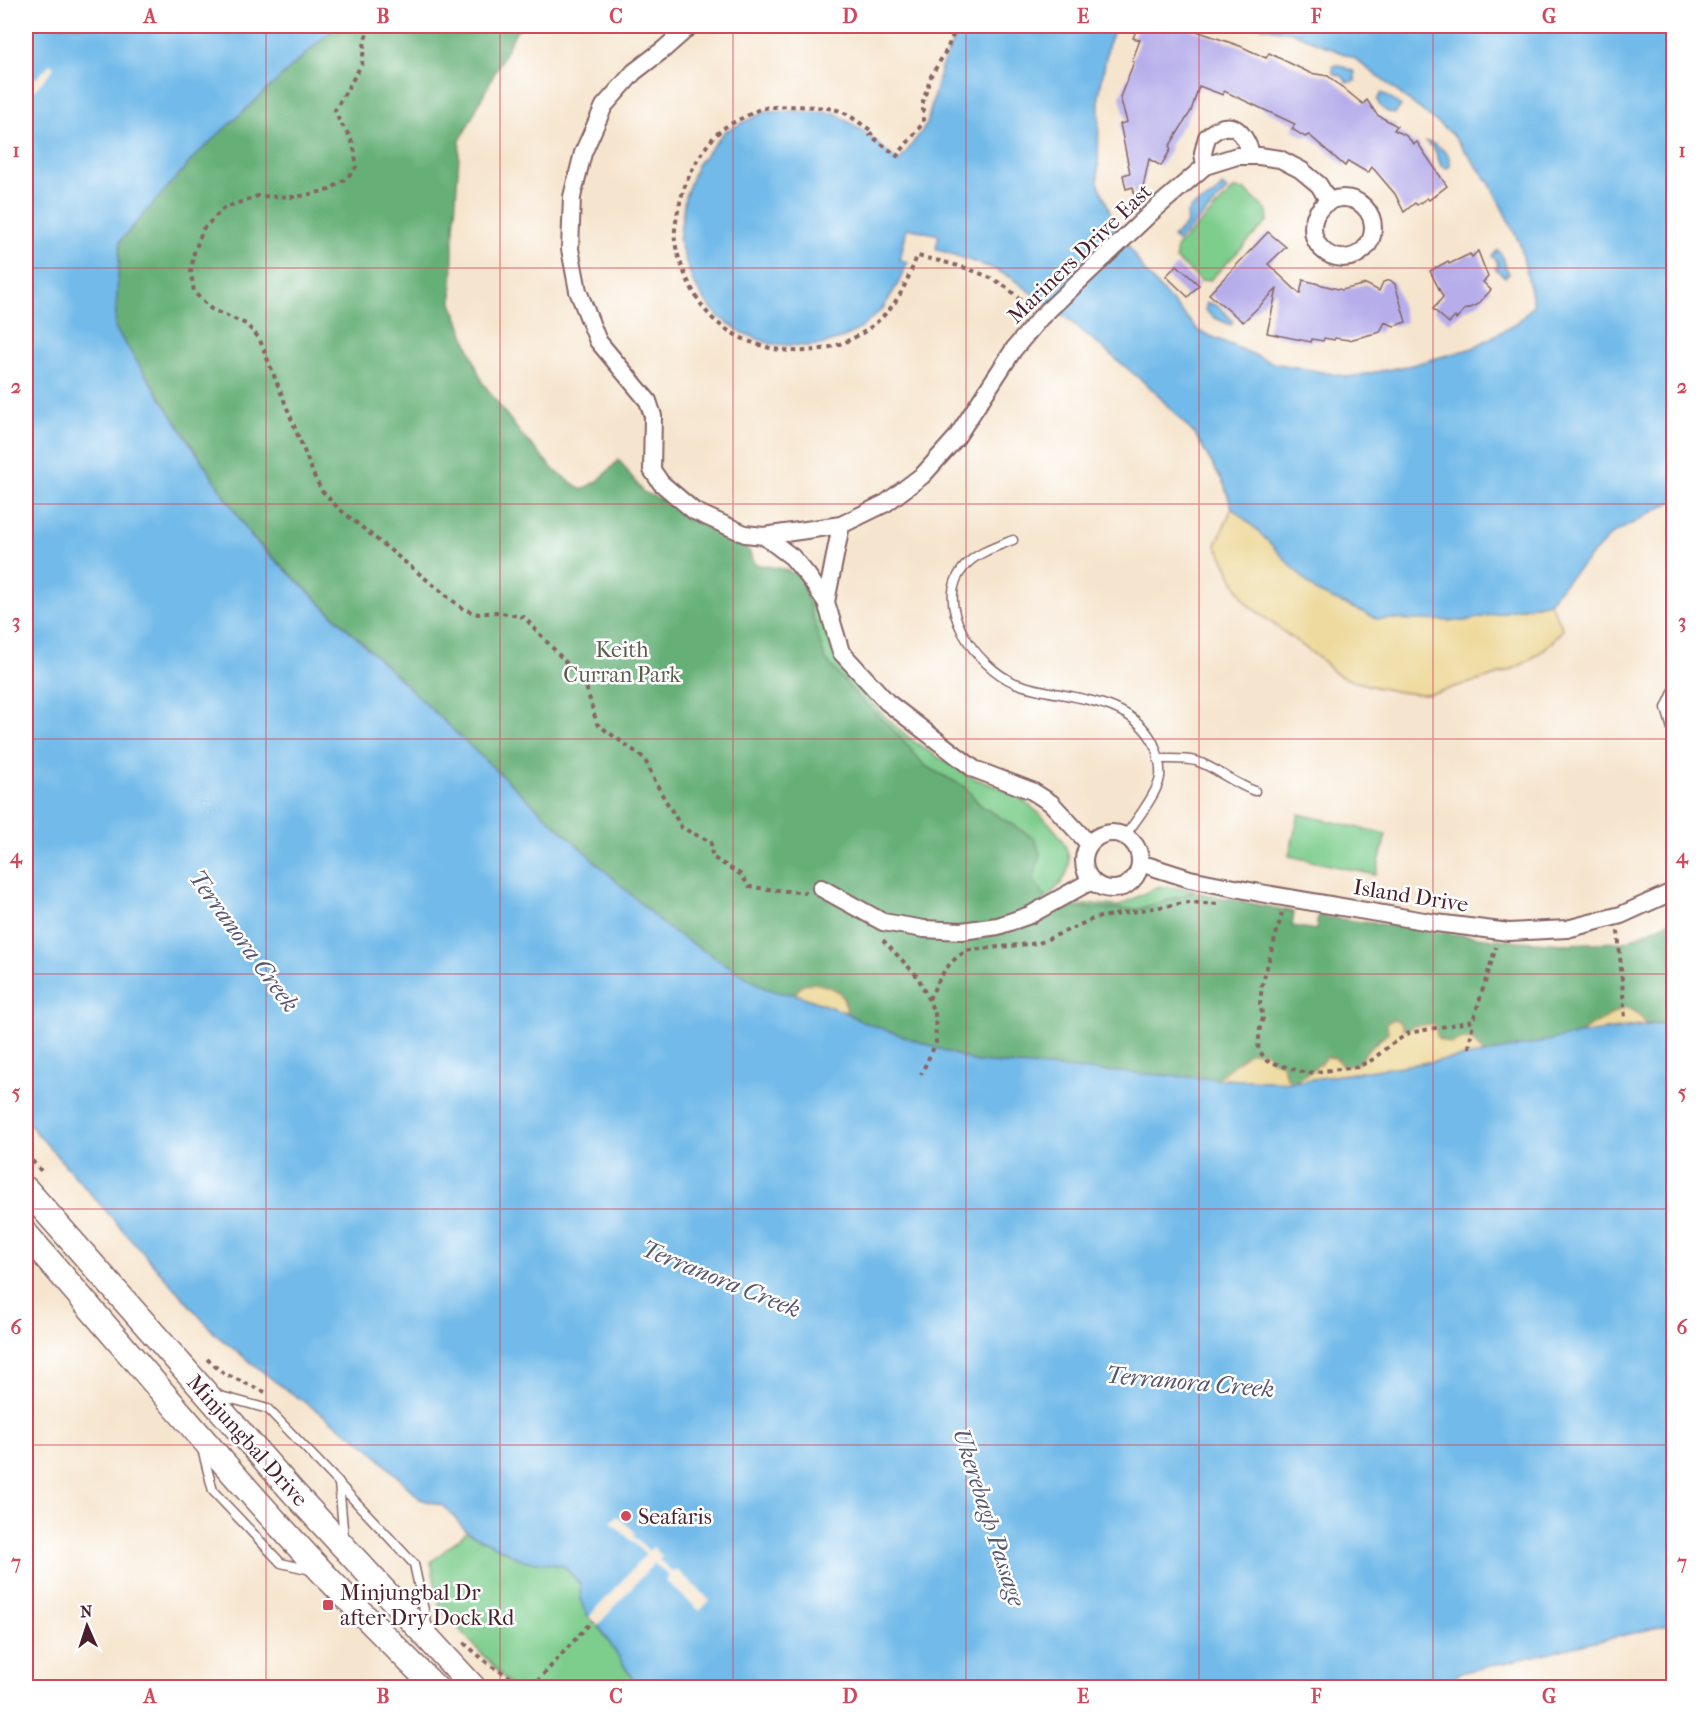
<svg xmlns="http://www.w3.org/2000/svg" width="1699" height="1713" font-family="'IM FELL French Canon',serif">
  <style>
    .green { fill: #7dcd8d; stroke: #64765c; stroke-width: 1.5 }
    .forest { fill: #66b078; stroke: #586852; stroke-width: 1.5 }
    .sand { fill: #eeda9e; stroke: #9c7c64; stroke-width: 1.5 }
    .water { fill: #71bae9; stroke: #5e6c8a; stroke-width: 1.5 }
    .pier { fill: #f6e5ce }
    .building { fill: #b6adea }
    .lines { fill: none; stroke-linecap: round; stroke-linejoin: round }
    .service-casing { stroke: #866464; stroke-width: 11 }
    .minor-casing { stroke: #866464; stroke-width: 20 }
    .secondary-casing { stroke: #866464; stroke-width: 27 }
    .path { stroke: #866464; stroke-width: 4; stroke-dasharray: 4.5 4.5; stroke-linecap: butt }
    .service { stroke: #fff; stroke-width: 8 }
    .minor { stroke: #fff; stroke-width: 16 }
    .secondary { stroke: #fff; stroke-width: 24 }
    .grid { fill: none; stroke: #d1495b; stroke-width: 1.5; stroke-opacity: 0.55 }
    .poi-dot { fill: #d1495b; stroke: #fff; stroke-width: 2 }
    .labels { text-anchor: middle; stroke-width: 5; stroke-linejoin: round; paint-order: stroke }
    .street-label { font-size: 22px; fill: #4a1f2b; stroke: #fff }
    .park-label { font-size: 22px; fill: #5c5c4d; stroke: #fff }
    .poi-label { font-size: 22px; fill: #4a1f2b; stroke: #fff; text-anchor: start }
    .water-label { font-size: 24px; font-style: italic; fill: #58556e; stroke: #fff }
    .neatline { fill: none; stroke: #d1495b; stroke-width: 2 }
    .grid-label { font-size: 20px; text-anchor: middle; font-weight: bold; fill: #d1495b }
  </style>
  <rect width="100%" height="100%" fill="#fff"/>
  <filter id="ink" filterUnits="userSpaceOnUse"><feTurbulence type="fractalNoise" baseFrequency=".0167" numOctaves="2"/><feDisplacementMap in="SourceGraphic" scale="12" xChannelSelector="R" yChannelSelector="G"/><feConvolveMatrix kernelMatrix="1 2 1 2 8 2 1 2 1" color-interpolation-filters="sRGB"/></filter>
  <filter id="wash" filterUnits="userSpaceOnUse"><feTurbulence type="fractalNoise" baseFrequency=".008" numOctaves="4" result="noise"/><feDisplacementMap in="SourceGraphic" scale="24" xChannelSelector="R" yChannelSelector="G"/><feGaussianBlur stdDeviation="1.35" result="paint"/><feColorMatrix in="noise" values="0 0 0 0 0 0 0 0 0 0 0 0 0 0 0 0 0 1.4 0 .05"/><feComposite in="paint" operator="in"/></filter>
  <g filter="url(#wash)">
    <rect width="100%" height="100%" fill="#f6e5ce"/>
    <path class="green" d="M1234 189 1245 190 1267 211 1268 221 1210 280 1201 281 1176 259V248Z
      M806 579C826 612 825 653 852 682 871 703 899 732 922 747 938 757 953 767 969 776 981 782 995 785 1007 791 1030 802 1076 840 1068 869 1065 881 1056 890 1046 898L1033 880 1040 854 1035 839 980 805 965 787 925 766 897 734 858 697 825 659 803 585Z
      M1299 814 1386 834 1376 875 1289 856Z
      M1159 886 1195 890 1194 892 1139 909 1082 908 1056 910 1071 906 1093 904 1119 906Z
      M467 1532 523 1560 564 1566 580 1584C580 1602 583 1614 598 1625L638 1687H512L440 1608 431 1562Z"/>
    <path class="forest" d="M336 26H523L516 31 460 141 453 244 452 303 482 382 520 433 554 470 582 490 598 481 619 460 643 492 708 519 749 551 755 564 783 569 806 579 803 585 825 659 858 697 897 734 925 766 965 787 980 805 1035 839 1040 854 1033 880 1046 898 1019 927 1038 924 1056 910 1082 908 1139 909 1194 892 1294 912 1292 926 1316 930 1318 916 1493 939 1563 944 1625 942 1673 920V1022L1647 1024 1634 1011 1625 1007 1592 1025 1579 1034 1484 1054 1473 1040 1463 1039 1450 1044 1413 1026 1409 1030C1386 1026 1368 1048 1356 1065L1343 1066 1335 1058 1327 1057 1313 1070 1293 1082 1286 1077 1282 1064 1250 1052 1216 1079 976 1062 860 1021 847 1013 844 998 804 984 795 994 780 993 764 988 667 928 473 749 252 537 115 328 120 241 196 155Z"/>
    <path class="sand" d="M1232 508 1255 528 1464 621 1549 602 1563 629C1535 665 1504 675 1461 685 1450 688 1437 694 1426 694 1409 695 1388 690 1372 686 1353 681 1335 678 1324 662L1247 604C1235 585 1227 565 1216 545Z
      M815 983C838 989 843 989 847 1013L795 994 803 984Z
      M1625 1007 1634 1011 1647 1024 1579 1034 1592 1025Z
      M1394 1019 1401 1023 1403 1029 1408 1030 1413 1026 1434 1024 1438 1039 1450 1044 1463 1039 1473 1040 1484 1054 1293 1082 1216 1079 1250 1052H1265L1272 1060 1282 1064 1286 1077 1293 1082 1313 1070 1327 1057 1335 1058 1343 1066 1356 1065 1366 1052 1388 1033 1387 1023Z"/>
    <path class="water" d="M26 26H336L196 155 120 241 115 328 252 538 473 749 667 928 764 988 780 993 795 994 847 1013 860 1021 976 1062 1216 1079 1293 1082 1484 1054 1579 1034 1673 1022V1624L1460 1673 1444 1687H638L598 1625C583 1614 580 1602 580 1584L564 1566 523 1560 467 1532 444 1506 420 1499 366 1445 277 1383 216 1335 26 1121Z
      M960 26H1117L1109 41 1099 95 1098 182 1115 224 1144 271 1199 331 1273 363 1349 377 1408 366 1473 348 1517 323 1534 305 1520 244 1489 182 1452 134 1354 58 1292 32 1257 26H1673V501L1611 535 1563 585 1549 602 1464 621 1378 619 1317 592 1255 528 1232 508 1224 484 1196 436 1152 389 1069 320 1010 277 992 268 936 249 939 235 907 228 900 260 908 262 898 284 883 308 860 329 840 339 820 345 804 346 771 344 743 333 720 318 705 301 693 282 679 241 685 197 697 165 725 131 765 112 794 111 835 113 864 132 899 162 927 124 941 68Z
      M1339 65 1355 72V81L1347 82 1342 76 1333 73V66Z
      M1382 93 1401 106 1395 114C1387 113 1380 108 1377 100Z
      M1426 142C1437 143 1443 149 1450 158V166L1447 168 1441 166 1435 150Z
      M1222 186 1227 190 1178 242 1173 237 1187 224C1183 204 1200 205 1211 197 1215 195 1219 190 1222 186Z
      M1498 250C1505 257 1504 266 1509 274L1505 277 1495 268 1498 266 1497 261 1492 256Z
      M1207 303C1218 303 1226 314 1233 321L1231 325 1213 317 1205 310Z"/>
    <path class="pier" d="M50 64 54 68 26 100V75L30 79 37 78Z
      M617 1516 635 1532 633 1536 649 1551 653 1547 662 1556 659 1560 673 1572 676 1569 710 1600 700 1611 666 1581 669 1576 654 1563 598 1625 589 1617 646 1554 611 1522Z"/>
    <g id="blocks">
      <path class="building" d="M1138 26H1182L1240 46 1266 58 1269 53 1310 73 1328 76 1363 104 1367 100 1377 115 1397 126 1394 130 1405 135 1414 144 1417 142 1447 186 1429 200 1427 198 1417 205 1415 203 1404 212 1395 194 1372 167 1368 173 1348 161 1345 166 1309 135 1305 137 1292 129 1295 124 1224 91 1223 95 1199 86 1191 111 1169 147 1171 149 1161 166 1149 159 1138 211 1133 187 1126 189 1123 175 1130 173 1120 124 1127 122 1120 97 1134 62 1132 61 1140 40 1133 38Z
        M1268 232 1286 247 1268 264 1300 294 1303 280 1342 290 1366 284 1379 291 1383 282 1390 280 1395 284 1406 322 1394 326 1385 322 1380 332 1349 340 1335 338 1334 340 1324 338 1323 341 1312 339 1311 342 1267 333 1277 289 1243 322 1209 294Z
        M1478 251 1488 277 1483 282 1491 290 1477 305 1464 310 1456 319 1455 317 1449 323 1433 309 1443 297 1430 271 1448 261 1449 264 1470 254 1472 257Z
        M1177 265 1199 285 1188 297 1166 276Z"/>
    </g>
  </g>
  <g filter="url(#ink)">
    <use href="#blocks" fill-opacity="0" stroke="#866464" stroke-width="1.5"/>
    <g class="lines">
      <defs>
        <path id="service" d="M1013 540C998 546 976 553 965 566 930 604 977 667 1015 683 1060 700 1127 693 1153 742 1158 752 1161 766 1160 777 1158 793 1134 823 1125 836
          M1674 690 1666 708 1674 736
          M1158 759C1171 759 1184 758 1196 761 1215 767 1234 784 1255 791
          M217 1395 268 1409 339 1483 344 1539
          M202 1449 213 1491 281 1563 311 1570
          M339 1484 414 1564 428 1629"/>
        <path id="minor" d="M690 26 664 49 634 72 604 106 583 153 572 197 570 249 578 291 598 341 648 401 653 416 652 470 661 483 694 511 745 534 764 536 841 525 886 503 923 475 956 438 1014 349 1040 318 1154 210 1205 166 1237 156H1259L1280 159 1301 170 1319 185 1329 202
          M1205 166 1203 153 1207 137C1231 115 1244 131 1252 156
          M1313 228a30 30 0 1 1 60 0a30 30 0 1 1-60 0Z
          M841 525 826 602 841 652 887 702 974 769 1032 791 1051 803 1089 844
          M764 536 792 557 808 576 826 602
          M1084 861a28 28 0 1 1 56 0a28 28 0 1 1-56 0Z
          M1140 863 1190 879 1260 893 1436 923 1509 932 1567 929 1621 915 1674 891
          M821 888 883 922 924 929 962 931 998 926 1030 915 1091 881"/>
        <path id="secondary" d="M26 1189 293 1492 474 1688
          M26 1234C125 1347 221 1464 324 1574 360 1612 398 1650 436 1688"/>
      </defs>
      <use href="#service" class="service-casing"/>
      <use href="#minor" class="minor-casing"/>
      <use href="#secondary" class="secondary-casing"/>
      <path class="path" d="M370 26 365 39 362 64 335 110C339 123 341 123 347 132 354 143 356 155 356 167L347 178 329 190 296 197 258 196 224 208 203 229 194 253 191 272 194 292 211 309 246 324 259 338 315 478 322 491 338 508 463 609 478 614 496 612 524 617 585 683 597 724 644 758 660 791 682 828 711 842 712 857 740 874 750 887 806 893
        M957 26 946 51 931 76 923 101V123L897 156 870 135 873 132 869 129C859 123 848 113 837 110 826 106 777 105 765 108 757 109 748 116 740 119 735 122 729 124 724 128 709 138 693 166 686 183 681 196 673 227 675 241 678 265 699 310 719 324 770 363 843 361 887 312 902 296 909 276 917 256 945 262 978 269 1003 285 1012 291 1020 300 1028 307
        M1282 913 1262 985 1260 1003 1263 1018 1260 1027 1258 1049 1267 1061 1306 1073 1357 1067 1372 1060 1390 1045 1409 1033 1473 1021 1496 947
        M1618 931 1625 1019
        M883 940 918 977 935 1014 936 1043 921 1074
        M929 999C939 980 948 958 970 950L1039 943 1095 918 1189 902 1218 904
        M1469 1048 1473 1021
        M26 1154 43 1173
        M207 1359 223 1373 265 1392
        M464 1643 491 1666 510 1677 523 1688
        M531 1688 592 1621"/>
      <use href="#service" class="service"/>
      <use href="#minor" class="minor"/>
      <use href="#secondary" class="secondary"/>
    </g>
  </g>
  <path class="grid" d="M266 26V1688M500 26V1688M733 26V1688M966 26V1688M1199 26V1688M1433 26V1688M26 268H1674M26 504H1674M26 739H1674M26 974H1674M26 1209H1674M26 1445H1674"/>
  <g class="poi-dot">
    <circle cx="626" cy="1516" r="6"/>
    <rect x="322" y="1599" width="12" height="12" rx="3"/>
  </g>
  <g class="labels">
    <g class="street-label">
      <text transform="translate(1079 253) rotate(-44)" y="8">Mariners Drive East</text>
      <text transform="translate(1411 895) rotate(9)" y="8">Island Drive</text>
      <text transform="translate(248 1440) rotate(48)" y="8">Minjungbal Drive</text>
    </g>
    <g class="park-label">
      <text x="622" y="657">Keith<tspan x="622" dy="25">Curran Park</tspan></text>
    </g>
    <g class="poi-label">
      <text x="638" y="1524">Seafaris</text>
      <text x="340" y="1600">Minjungbal Dr<tspan x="340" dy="25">after Dry Dock Rd</tspan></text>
    </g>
    <g class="water-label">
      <text transform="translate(244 941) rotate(54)" y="8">Terranora Creek</text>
      <text transform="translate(721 1279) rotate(22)" y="8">Terranora Creek</text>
      <text transform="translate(1190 1382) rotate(5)" y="8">Terranora Creek</text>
      <text transform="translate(989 1517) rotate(72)" y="8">Ukerebagh Passage</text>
    </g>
  </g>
  <rect width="1699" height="1713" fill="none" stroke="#fff" stroke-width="66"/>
  <g transform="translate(87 1626) rotate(357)" stroke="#ffffff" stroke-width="4.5" paint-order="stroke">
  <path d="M0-4.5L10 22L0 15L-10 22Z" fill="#4a1f2b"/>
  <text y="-9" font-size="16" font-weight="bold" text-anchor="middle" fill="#4a1f2b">N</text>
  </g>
  <rect x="33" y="33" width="1633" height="1647" class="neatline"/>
  <g class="grid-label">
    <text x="150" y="23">A</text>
    <text x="383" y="23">B</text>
    <text x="616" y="23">C</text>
    <text x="850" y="23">D</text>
    <text x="1083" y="23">E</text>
    <text x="1316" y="23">F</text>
    <text x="1549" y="23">G</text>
    <text x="16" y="157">1</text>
    <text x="1682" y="157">1</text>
    <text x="16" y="393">2</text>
    <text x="1682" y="393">2</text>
    <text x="16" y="628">3</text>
    <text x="1682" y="628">3</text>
    <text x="16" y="863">4</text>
    <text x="1682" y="863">4</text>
    <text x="16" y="1099">5</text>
    <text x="1682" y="1099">5</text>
    <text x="16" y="1334">6</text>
    <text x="1682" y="1334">6</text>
    <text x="16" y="1569">7</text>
    <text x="1682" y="1569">7</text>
    <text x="150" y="1703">A</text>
    <text x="383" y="1703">B</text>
    <text x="616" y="1703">C</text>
    <text x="850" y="1703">D</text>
    <text x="1083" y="1703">E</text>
    <text x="1316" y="1703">F</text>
    <text x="1549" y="1703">G</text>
  </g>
</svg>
